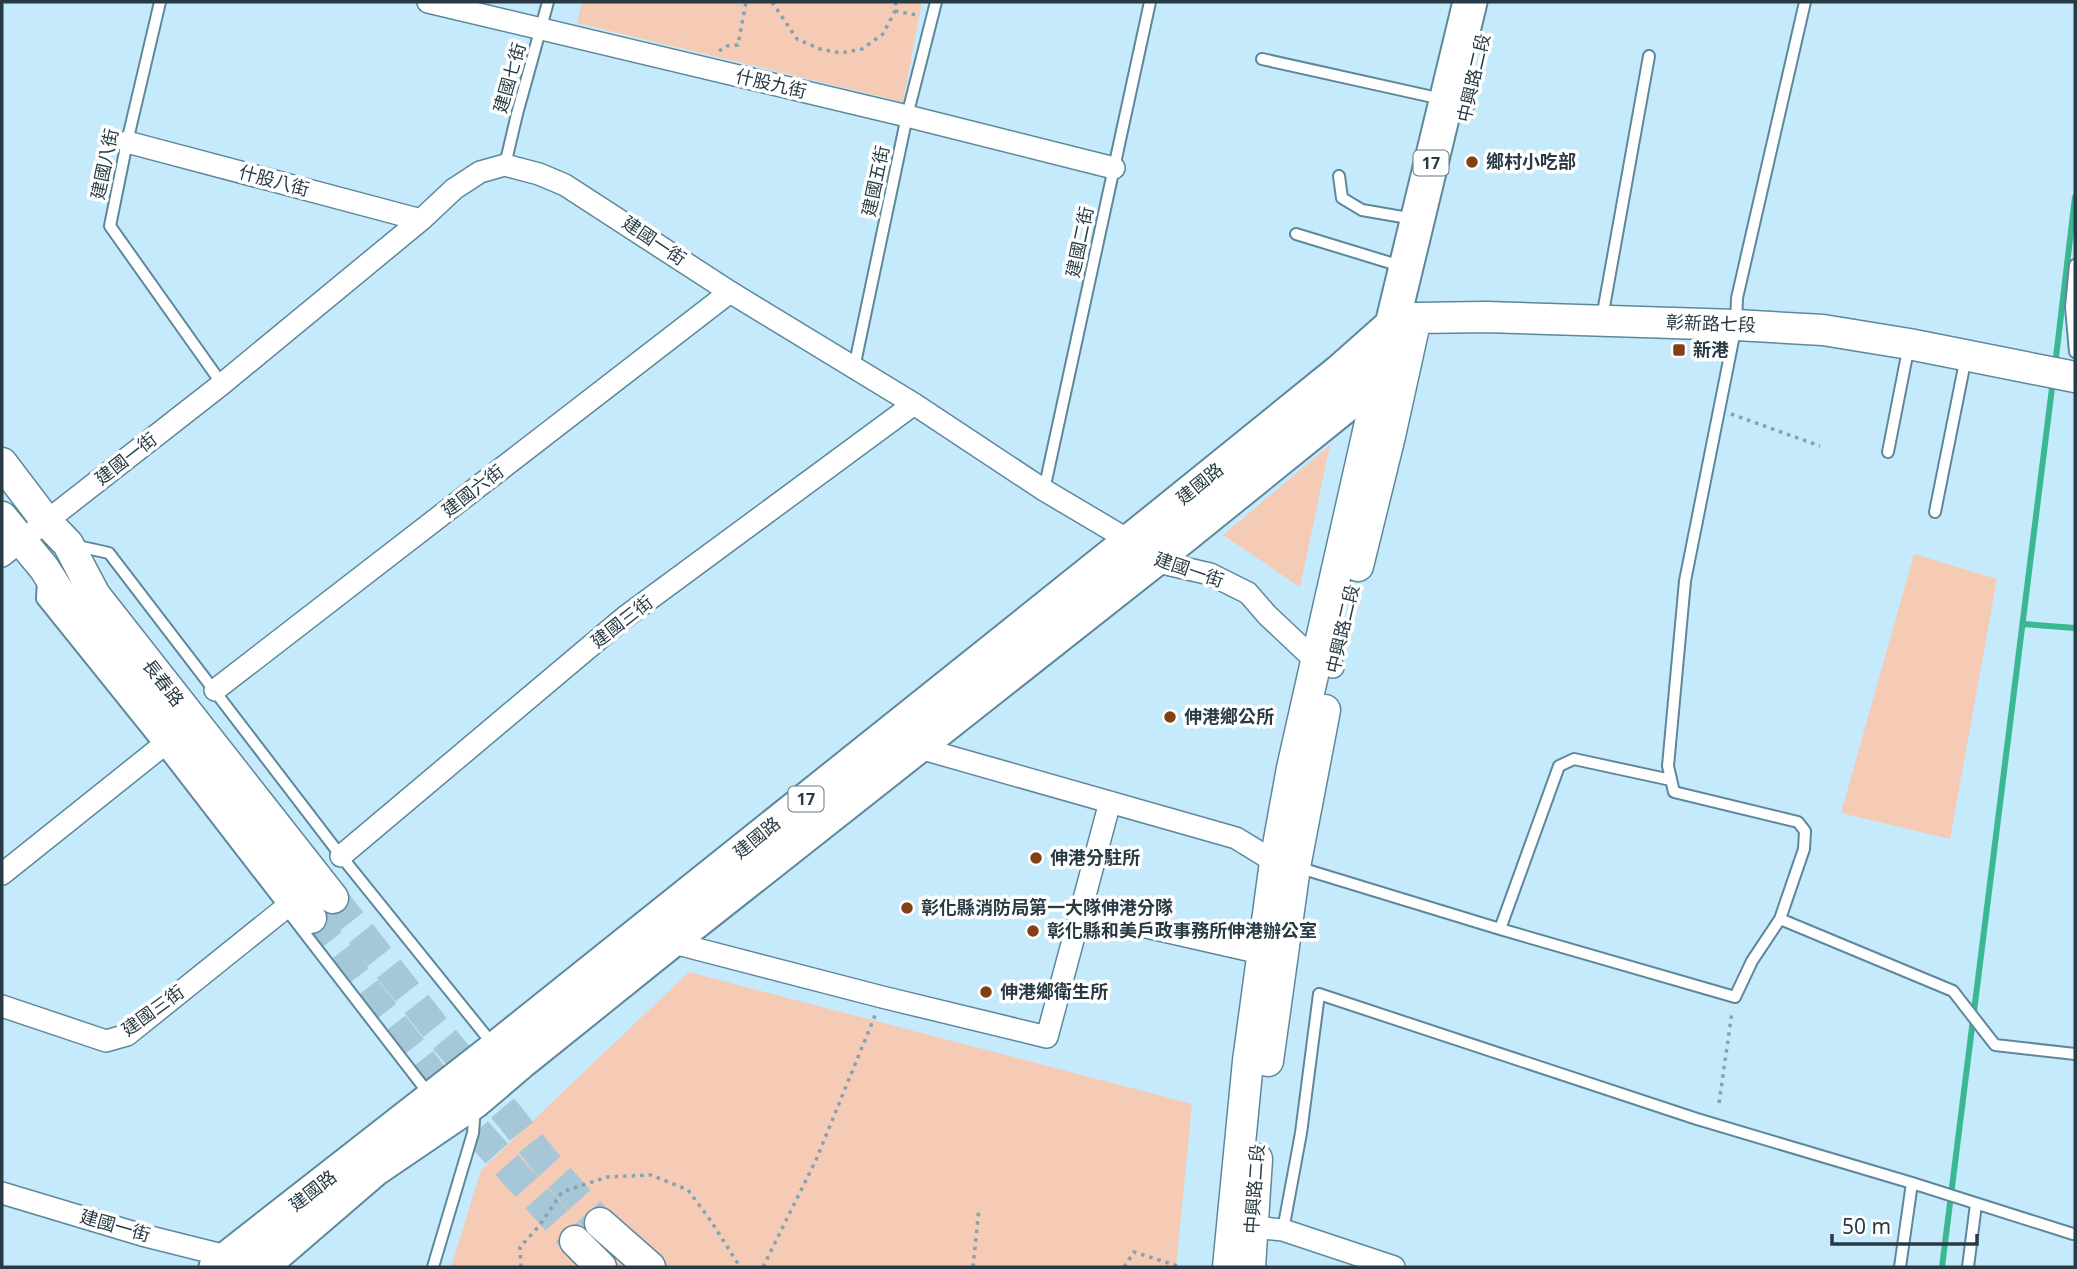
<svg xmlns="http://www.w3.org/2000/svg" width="2077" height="1269" font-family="'Noto Sans','Noto Sans TC',sans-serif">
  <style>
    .green { fill: #f6cbb5 }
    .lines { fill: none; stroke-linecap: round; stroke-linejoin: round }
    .stream { stroke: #3bb892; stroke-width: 6 }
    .secondary-tunnel { stroke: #a6c7d7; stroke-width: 30; stroke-dasharray: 30 15; stroke-linecap: butt }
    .lane-casing { stroke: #5d889c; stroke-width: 14 }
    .street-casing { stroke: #5d889c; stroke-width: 24 }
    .secondary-casing { stroke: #5d889c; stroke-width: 33 }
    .primary-casing { stroke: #5d889c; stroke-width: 37 }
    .path { stroke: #84a2b0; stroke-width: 3.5; stroke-dasharray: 3.5 5; stroke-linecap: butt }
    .lane { stroke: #fff; stroke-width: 10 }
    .street { stroke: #fff; stroke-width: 21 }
    .secondary { stroke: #fff; stroke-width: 30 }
    .primary { stroke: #fff; stroke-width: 33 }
    .poi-dot { fill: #844015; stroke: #fff; stroke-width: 2.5 }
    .labels { text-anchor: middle; stroke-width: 7; stroke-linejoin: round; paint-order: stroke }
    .shield { fill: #fff; stroke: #68767c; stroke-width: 2 }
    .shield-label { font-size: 16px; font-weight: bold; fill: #283b44 }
    .street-label { font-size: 18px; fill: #283b44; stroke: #fff }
    .poi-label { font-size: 18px; font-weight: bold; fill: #283b44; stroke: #fff; text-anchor: start }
  </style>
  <rect width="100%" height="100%" fill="#c5eafc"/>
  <path class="green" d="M582 2H922L903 102 577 23Z
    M1330 445 1300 587 1223 535Z
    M1914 554 1997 579 1950 839 1841 813Z
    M689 972 1192 1104 1176 1267H451L481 1170Z"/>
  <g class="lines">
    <path class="stream" d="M2055 366 2075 197
      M2023 624 2075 628
      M1942 1267 2053 380"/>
    <path class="secondary-tunnel" d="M333 898 444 1039 510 1117 547 1164 600 1223
      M311 918 472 1126 575 1241"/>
    <defs>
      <path id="lane" d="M160 2 127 142 110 226 222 384
        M1262 59 1469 105
        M505 165 517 114 548 2
        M1339 176 1342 198 1362 210 1414 219
        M1296 234 1404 267
        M2075 265 2071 307 2075 352
        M1602 318 1649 56
        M854 368 907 116 936 2
        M1888 452 1909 345
        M1044 490 1150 2
        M1935 512 1966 357
        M73 545 109 553 341 856 495 1047
        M43 579 42 599 161 747 429 1094
        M1297 867 1500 929 1735 997 1752 961 1780 919 1804 849 1805 831 1798 822 1674 792 1668 766 1685 581 1736 325 1737 298 1805 2
        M1780 919 1953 991 1995 1045 2075 1054
        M1500 929 1559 766 1574 759 1671 780
        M1283 1230 1301 1133 1319 994 1697 1119 1912 1183 2073 1234
        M433 1267 473 1133 475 1108
        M1900 1267 1912 1183
        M1968 1267 1976 1204"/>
      <path id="street" d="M428 2 907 116 1114 168
        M127 142 421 220
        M2 556 222 384 421 220 454 189 480 172 505 165 539 174 565 185 730 292 914 404 1044 490 1130 541 1153 561 1210 574 1248 593 1267 615 1317 662 1333 667
        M215 690 730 292
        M916 747 1236 838 1275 862 1286 865
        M341 856 625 617 914 404
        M2 874 161 747
        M1080 912 1274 956
        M670 942 882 997 1047 1037 1110 802
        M2 1006 106 1041 127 1035 284 909
        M2 1193 142 1235 230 1257
        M1240 1223 1253 1227 1283 1230 1394 1267"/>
      <path id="secondary" d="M2 463 46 521 68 544 95 595 333 898
        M2 517 44 568 58 590 311 918
        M1358 566 1390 436 1416 318
        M1268 1061 1295 867 1325 710
        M600 1223 650 1267
        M575 1241 601 1267
        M1228 1267 1248 1061 1275 862 1292 768 1392 325 1416 318 1486 317 1736 325 1823 330 1909 344 2075 377
        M1250 1267 1257 1159"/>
      <path id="primary" d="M216 1267 496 1048 1130 541 1339 372 1392 325 1470 2
        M261 1267 375 1169 475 1101 522 1061 670 942 1153 561 1345 406 1395 344"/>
    </defs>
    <use href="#lane" class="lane-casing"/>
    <use href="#street" class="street-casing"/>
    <use href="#secondary" class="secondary-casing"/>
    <use href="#primary" class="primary-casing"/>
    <path class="path" d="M772 2 797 39 820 49 841 53 862 49 883 34 895 11 896 2
      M895 11 917 15
      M719 51 727 46 738 45 746 2
      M1731 414 1820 446
      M1719 1103 1732 1012
      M521 1267 520 1247 540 1225 562 1192 607 1177 651 1175 688 1190 711 1221 740 1267
      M763 1267 816 1160 876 1013
      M973 1267 979 1208
      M1124 1267 1134 1252 1181 1267"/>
    <use href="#lane" class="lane"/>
    <use href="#street" class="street"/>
    <use href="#secondary" class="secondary"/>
    <use href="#primary" class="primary"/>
  </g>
  <g class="poi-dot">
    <circle cx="1472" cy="162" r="7"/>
    <rect x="1672" y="343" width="14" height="14" rx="3.5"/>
    <circle cx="1170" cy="717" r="7"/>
    <circle cx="1036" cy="858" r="7"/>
    <circle cx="907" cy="908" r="7"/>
    <circle cx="1033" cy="931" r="7"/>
    <circle cx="986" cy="992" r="7"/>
  </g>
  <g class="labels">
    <g class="shield">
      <rect x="1413.5" y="150.5" width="35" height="25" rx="5"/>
      <rect x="788.5" y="786.5" width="35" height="25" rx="5"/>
    </g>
    <g class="shield-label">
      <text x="1431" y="169">17</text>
      <text x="806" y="805">17</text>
    </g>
    <g class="street-label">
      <text transform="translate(510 78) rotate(-74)" y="6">建國七街</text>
      <text transform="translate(1474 78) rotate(-77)" y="6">中興路二段</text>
      <text transform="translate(771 84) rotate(13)" y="6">什股九街</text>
      <text transform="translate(105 164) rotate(-78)" y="6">建國八街</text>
      <text transform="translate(274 181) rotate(15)" y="6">什股八街</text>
      <text transform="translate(876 181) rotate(-78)" y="6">建國五街</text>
      <text transform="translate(654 241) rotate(34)" y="6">建國一街</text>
      <text transform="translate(1080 242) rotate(-78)" y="6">建國二街</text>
      <text transform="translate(1711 324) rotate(2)" y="6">彰新路七段</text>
      <text transform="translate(126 459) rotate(-38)" y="6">建國一街</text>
      <text transform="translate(1200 484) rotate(-39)" y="6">建國路</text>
      <text transform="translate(473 491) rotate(-38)" y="6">建國六街</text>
      <text transform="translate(1189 570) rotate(19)" y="6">建國一街</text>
      <text transform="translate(622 622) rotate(-38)" y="6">建國三街</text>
      <text transform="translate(1343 629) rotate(-77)" y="6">中興路二段</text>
      <text transform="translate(163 683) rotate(52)" y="6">長春路</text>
      <text transform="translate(757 838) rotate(-39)" y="6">建國路</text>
      <text transform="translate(153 1011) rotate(-36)" y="6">建國三街</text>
      <text transform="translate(1255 1189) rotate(-86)" y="6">中興路二段</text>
      <text transform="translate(313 1191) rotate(-38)" y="6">建國路</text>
      <text transform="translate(115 1226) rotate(16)" y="6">建國一街</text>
    </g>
    <g class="poi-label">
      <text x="1486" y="168">鄉村小吃部</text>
      <text x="1693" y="356">新港</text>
      <text x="1184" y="723">伸港鄉公所</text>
      <text x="1050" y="864">伸港分駐所</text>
      <text x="921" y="914">彰化縣消防局第一大隊伸港分隊</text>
      <text x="1047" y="937">彰化縣和美戶政事務所伸港辦公室</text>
      <text x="1000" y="998">伸港鄉衛生所</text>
    </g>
  </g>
  <rect width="2077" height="1269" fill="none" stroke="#283b44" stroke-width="7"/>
  <path d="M1832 1234v10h145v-10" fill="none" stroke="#283b44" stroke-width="3.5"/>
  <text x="1842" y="1234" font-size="21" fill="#283b44" stroke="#ffffff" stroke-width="5" paint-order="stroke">50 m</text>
</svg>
